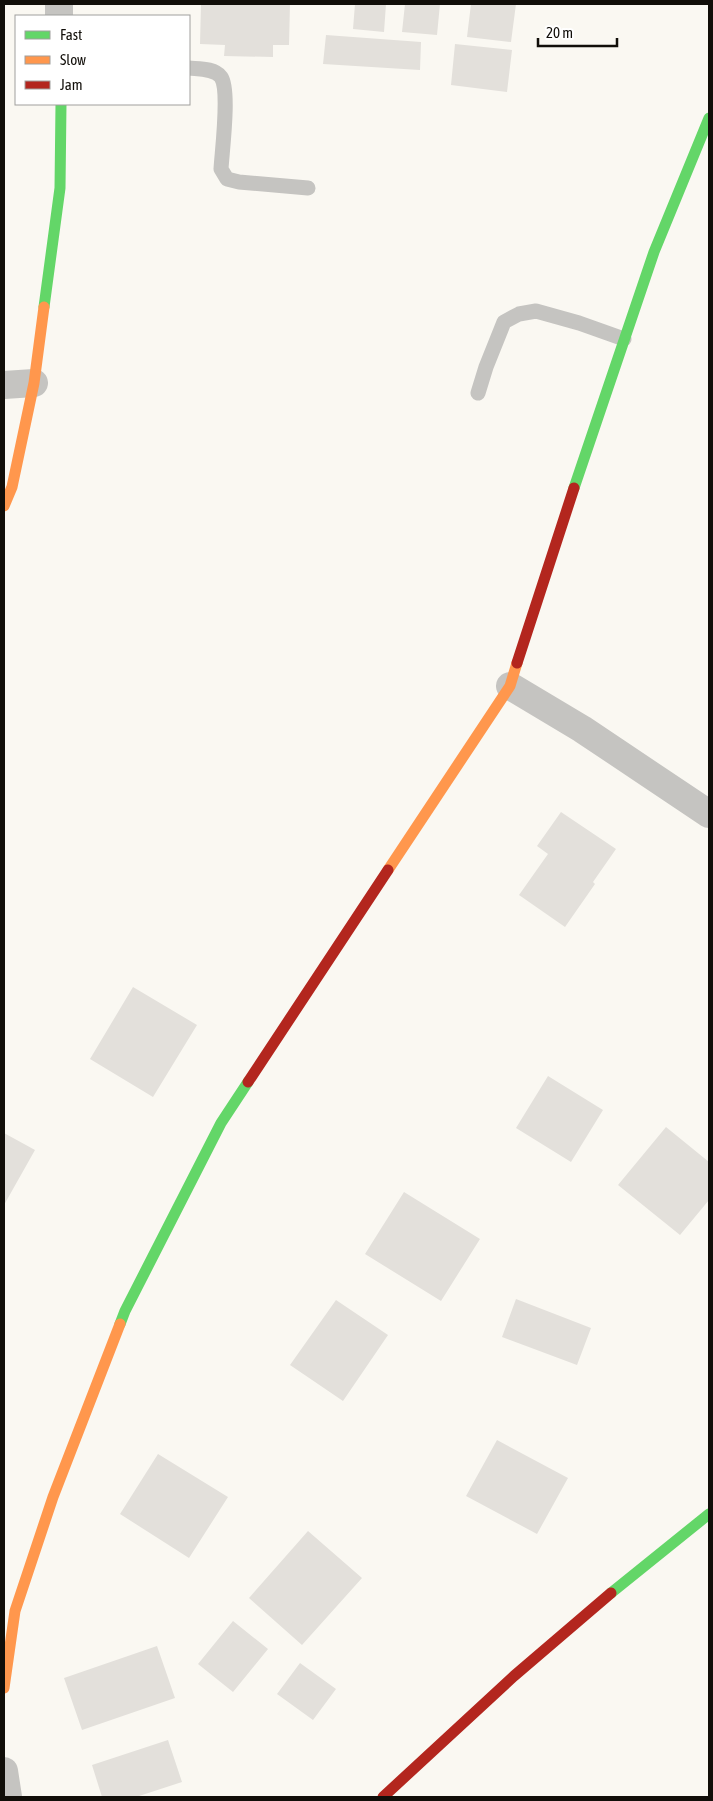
<svg xmlns="http://www.w3.org/2000/svg" width="713" height="1801" font-family="'Asap Condensed',sans-serif">
  <style>
    .building { fill: #e3e0db }
    .lines { fill: none; stroke-linecap: round; stroke-linejoin: round }
    .lane { stroke: #c5c4c1; stroke-width: 15 }
    .street { stroke: #c5c4c1; stroke-width: 28 }
    .fast { stroke: #63d668; stroke-width: 11 }
    .slow { stroke: #ff974d; stroke-width: 11 }
    .jam { stroke: #b3261e; stroke-width: 11 }
  </style>
  <rect width="100%" height="100%" fill="#faf8f2"/>
  <path class="building" d="M201 4H290L289 45H273V57L224 56 225 45 200 44Z
    M355 4H386L384 32 353 29Z
    M405 4H440L437 35 402 32Z
    M471 4H516L511 42 467 37Z
    M326 35 421 42 420 70 323 64Z
    M455 44 512 50 507 92 451 85Z
    M561 812 616 849 593 882 595 884 565 927 519 895 548 854 537 846Z
    M133 987 197 1025 153 1097 90 1059Z
    M548 1076 603 1110 571 1162 516 1128Z
    M666 1127 709 1162V1200L680 1235 618 1185Z
    M4 1133 35 1150 4 1205Z
    M404 1192 480 1239 441 1301 365 1254Z
    M516 1299 591 1328 577 1365 502 1337Z
    M336 1300 388 1335 343 1401 290 1365Z
    M497 1440 568 1478 537 1534 466 1496Z
    M158 1454 228 1497 189 1558 120 1514Z
    M308 1531 362 1578 302 1645 249 1598Z
    M233 1621 268 1649 233 1692 198 1664Z
    M157 1646 175 1698 82 1730 64 1678Z
    M300 1663 336 1689 313 1720 277 1694Z
    M168 1740 182 1782 136 1797H102L92 1765Z"/>
  <g class="lines">
    <path class="lane" d="M189 68C199 69 214 68 221 77 230 90 222 151 221 169L227 179 239 182 308 188
      M478 393 486 367 504 322 519 314 536 311 579 323 624 339"/>
    <path class="street" d="M59 4V16
      M4 385 34 383
      M510 686 582 729 709 814
      M4 1771 8 1797"/>
    <path class="fast" d="M44 307 60 188 61 104
      M574 488 654 252 709 118
      M120 1324 125 1311 221 1123 248 1082
      M611 1593 709 1514"/>
    <path class="slow" d="M4 506 12 487 34 383 44 307
      M388 870 510 686 517 663
      M4 1688 15 1611 53 1497 120 1324"/>
    <path class="jam" d="M517 663 574 488
      M248 1082 388 870
      M383 1797 514 1676 611 1593"/>
  </g>
  <rect width="713" height="1801" fill="none" stroke="#110e09" stroke-width="10"/>
  <rect x="15" y="15" width="175" height="90" fill="#ffffff" stroke="#a09f9d"/>
  <rect x="25" y="31" width="25" height="8" fill="#63d668" stroke="#a09f9d"/>
  <text x="60" y="40" font-size="15" fill="#110e09">Fast</text>
  <rect x="25" y="56" width="25" height="8" fill="#ff974d" stroke="#a09f9d"/>
  <text x="60" y="65" font-size="15" fill="#110e09">Slow</text>
  <rect x="25" y="81" width="25" height="8" fill="#b3261e" stroke="#a09f9d"/>
  <text x="60" y="90" font-size="15" fill="#110e09">Jam</text>
  <path d="M538 38v8h79v-8" fill="none" stroke="#110e09" stroke-width="2.5"/>
  <text x="546" y="38" font-size="15" fill="#110e09" stroke="#ffffff" stroke-width="4" paint-order="stroke">20 m</text>
</svg>
